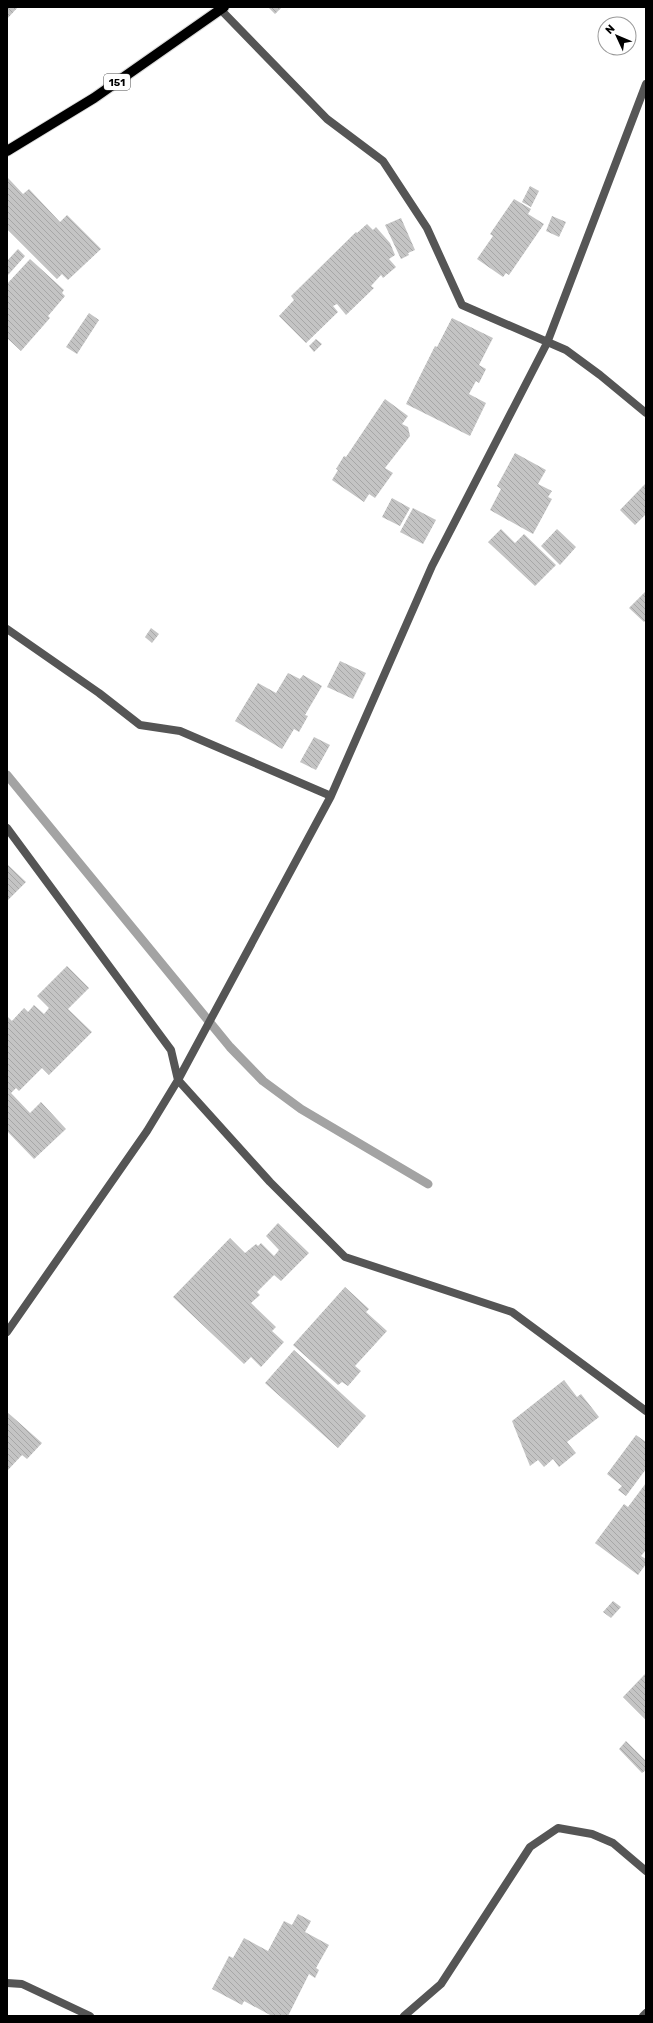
<svg xmlns="http://www.w3.org/2000/svg" width="653" height="2023" font-family="Rubik,sans-serif">
  <style>
    .lines { fill: none; stroke-linecap: round; stroke-linejoin: round }
    .stream { stroke: #a3a3a3; stroke-width: 9 }
    .building { fill: url(#building-back-hatch) }
    .primary-casing { stroke: #dbdbdb; stroke-width: 12 }
    .lane { stroke: #555; stroke-width: 8 }
    .street { stroke: #555; stroke-width: 8 }
    .primary { stroke: #000; stroke-width: 10 }
    .labels { text-anchor: middle; stroke-width: 3.5; stroke-linejoin: round; paint-order: stroke }
    .shield { fill: #fff; stroke: #4c4c4c; stroke-width: 1 }
    .shield-label { font-size: 10px; font-weight: bold; fill: #000 }
  </style>
  <defs>
    <pattern id="building-back-hatch" width="6" height="6" patternUnits="userSpaceOnUse"><rect width="6" height="6" fill="#c4c4c4"/><path d="M-1 5l2 2M0 0l6 6M5-1l2 2" fill="none" stroke="#a7a7a7"/></pattern>
  </defs>
  <rect width="100%" height="100%" fill="#fff"/>
  <g class="lines">
    <path class="stream" d="M7 775 230 1047 263 1081 301 1109 428 1184"/>
  </g>
  <path class="building" d="M7 7H18L7 19Z
    M268 7H282L275 14Z
    M8 178 23 194 29 189 60 222 67 215 101 249 68 280 62 274 57 279 7 229Z
    M530 186 539 191 531 207 522 202Z
    M514 199 531 209 528 214 544 224 509 275 506 273 503 277 477 259 493 236 490 234Z
    M552 216 566 222 559 237 546 231Z
    M401 218 415 250 408 253 409 255 401 259 385 225Z
    M367 224 373 230 376 227 390 243 395 255 389 259 396 267 383 278 381 275 371 286 374 288 346 315 337 304 333 306 338 312 306 343 279 316 294 300 291 296 356 232 357 233Z
    M18 249 25 256 8 275 7 261Z
    M30 259 64 290 62 293 65 296 48 316 50 318 21 351 7 338V284Z
    M89 313 99 320 77 354 66 347Z
    M452 318 493 338 479 365 486 369 479 383 476 381 469 394 486 403 470 436 406 404 435 346 437 347Z
    M316 339 322 344 314 352 309 346Z
    M385 399 408 416 402 424 408 427 410 436 385 468 393 473 375 498 369 494 364 502 332 480 338 470 336 469 344 456 346 457Z
    M515 453 546 470 538 484 552 491 548 497 552 499 533 534 490 510 501 489 497 486Z
    M646 483V514L635 525 620 510Z
    M392 498 410 508 400 526 382 517Z
    M413 508 436 520 423 544 400 532Z
    M501 529 515 543 524 534 556 565 535 586 488 542Z
    M557 529 576 547 560 565 541 546Z
    M646 591V620L644 622 629 608Z
    M151 628 159 634 152 643 145 637Z
    M340 661 366 673 353 699 327 687Z
    M288 673 300 679 303 675 322 686 305 715 308 716 299 732 294 729 282 749 235 721 258 683 276 693Z
    M314 737 330 745 316 770 300 762Z
    M7 864 26 882 7 901Z
    M67 966 89 988 68 1009 92 1032 49 1075 42 1068 19 1091 16 1088 11 1093 30 1113 41 1102 66 1129 34 1159 7 1131V1016L12 1021 24 1008 28 1012 34 1005 44 1014 49 1008 37 996Z
    M278 1223 309 1253 281 1281 274 1275 257 1292 260 1295 251 1303 276 1327 272 1331 284 1342 261 1367 251 1357 244 1364 173 1297 230 1238 245 1253 256 1244 258 1246 261 1243 274 1256 279 1250 266 1236Z
    M345 1287 369 1309 366 1312 387 1331 355 1366 361 1371 348 1386 342 1382 338 1385 293 1345Z
    M294 1350 366 1416 338 1448 265 1383Z
    M564 1380 577 1397 581 1394 599 1417 567 1442 576 1453 559 1467 553 1459 544 1467 538 1460 530 1466 512 1421Z
    M7 1412 42 1443 27 1459 22 1455 7 1471Z
    M636 1435 646 1442V1469L626 1496 618 1490 622 1486 607 1474Z
    M646 1483V1550L641 1556 646 1559V1564L638 1575 595 1543 624 1504 628 1507Z
    M613 1601 621 1607 611 1618 603 1612Z
    M646 1673V1720L623 1697Z
    M626 1741 646 1761V1770L642 1773 619 1749Z
    M298 1914 311 1921 305 1932 329 1945 316 1968 319 1970 315 1978 309 1974 288 2016H272L244 2001 242 2005 212 1989 229 1956 233 1958 244 1938 268 1951 284 1921 292 1925Z"/>
  <g class="lines">
    <defs>
      <path id="primary" d="M7 151 94 98 224 7"/>
    </defs>
    <use href="#primary" class="primary-casing"/>
    <path class="lane" d="M404 2016 441 1984 530 1847 558 1828 592 1834 613 1843 646 1871
      M643 2016 646 2013"/>
    <path class="street" d="M221 10 327 119 383 161 427 228 462 305 566 350 600 375 646 413
      M7 629 99 693 140 725 180 731 331 796
      M7 828 171 1050 178 1080 270 1182 345 1257 512 1312 646 1411
      M7 1332 147 1131 178 1080 331 796 432 566 547 343 646 84
      M7 1983 22 1984 90 2016"/>
    <use href="#primary" class="primary"/>
  </g>
  <g class="labels">
    <rect class="shield" x="104" y="74" width="26" height="16" rx="3"/>
    <g class="shield-label">
      <text x="117" y="86">151</text>
    </g>
  </g>
  <rect width="653" height="2023" fill="none" stroke="#000000" stroke-width="16"/>
  <g transform="translate(617 36) rotate(314)"><circle r="19" fill="#ffffff" stroke="#999999"/>
  <path d="M0-3L7 15L0 10L-7 15Z" fill="#000000"/>
  <text y="-6" font-size="11" font-weight="bold" text-anchor="middle" fill="#000000">N</text>
  </g>
</svg>
